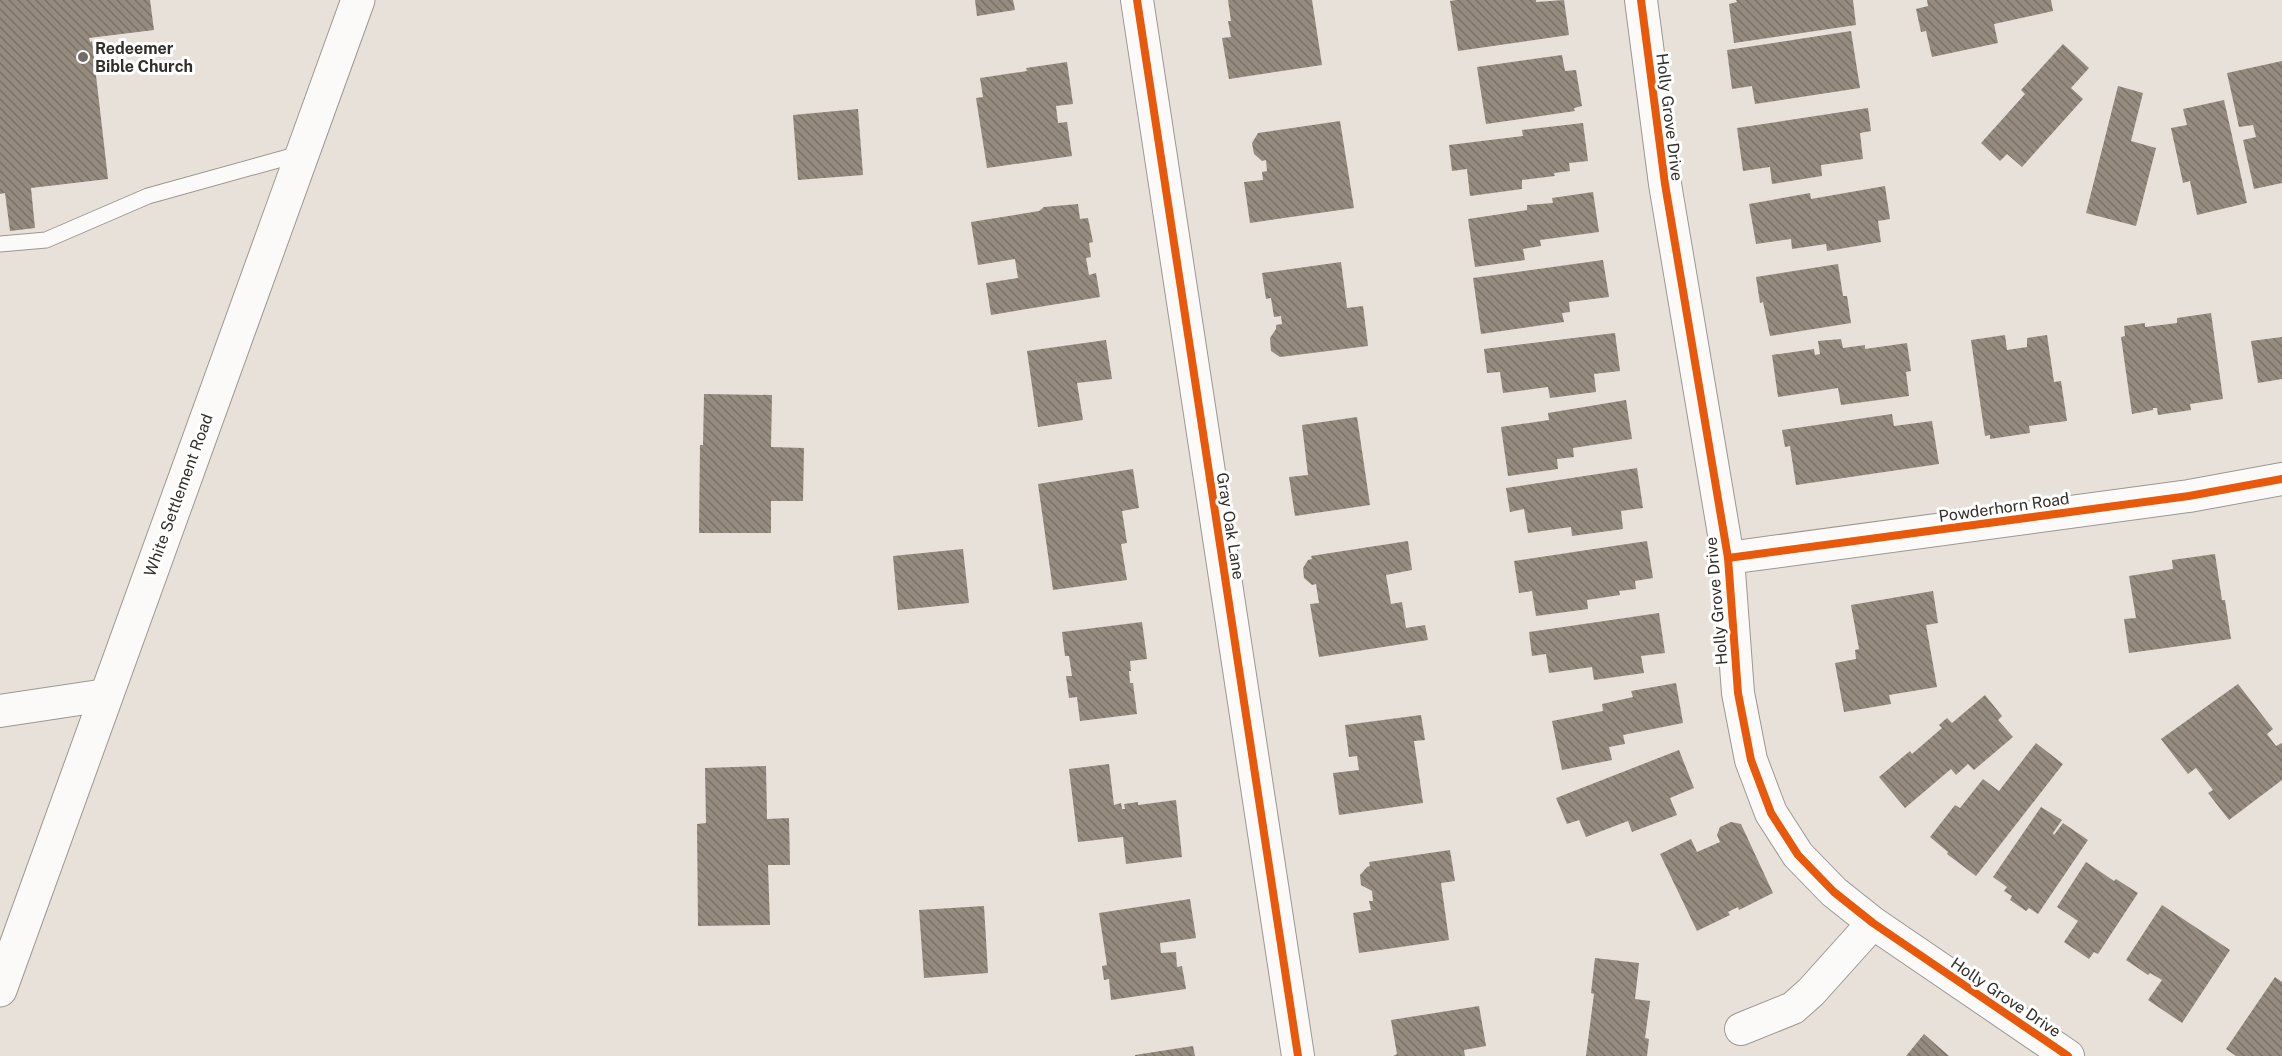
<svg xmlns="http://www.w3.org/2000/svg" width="2282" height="1056" font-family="'Public Sans',sans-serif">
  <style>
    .building { fill: url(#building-back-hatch) }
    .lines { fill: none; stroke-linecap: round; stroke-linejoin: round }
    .lane-casing { stroke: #9c9791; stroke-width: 17 }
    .street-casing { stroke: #9c9791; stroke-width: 34 }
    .secondary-casing { stroke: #9c9791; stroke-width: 35 }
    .lane { stroke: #fcfaf9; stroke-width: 15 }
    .street { stroke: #fcfaf9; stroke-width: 32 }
    .secondary { stroke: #fcfaf9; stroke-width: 33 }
    .cycleway-casing { stroke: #fff; stroke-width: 11 }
    .cycleway { stroke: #e8590c; stroke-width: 8 }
    .poi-dot { fill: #726d67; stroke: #fff; stroke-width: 2 }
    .labels { text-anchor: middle; stroke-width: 6; stroke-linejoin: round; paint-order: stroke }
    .poi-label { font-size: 16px; font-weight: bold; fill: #322e29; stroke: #fff; text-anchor: start }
    .street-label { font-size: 16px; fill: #322e29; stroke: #fff }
  </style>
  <defs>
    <pattern id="building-back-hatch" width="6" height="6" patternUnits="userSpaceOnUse" patternTransform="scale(1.5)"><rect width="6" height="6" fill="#958b7f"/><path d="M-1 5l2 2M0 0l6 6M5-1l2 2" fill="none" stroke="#7a7268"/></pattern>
  </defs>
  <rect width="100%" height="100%" fill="#e8e1da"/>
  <path class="building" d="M0 0H150L154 30 89 38 90 42 92 41 108 179 31 188 35 228 10 231 5 193 0 194Z
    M975 0H1013L1015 10 977 16Z
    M1228 0H1312L1322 65 1229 79 1222 38 1231 37 1228 21H1231Z
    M1456 0H1536V2L1564 0 1569 35 1458 51 1450 1Z
    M1736 0H1853L1856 25 1734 43 1729 4 1737 2Z
    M1927 0H2051L2053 11 1994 24 1998 43 1932 57 1926 31 1921 32 1916 9 1928 6Z
    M1851 31 1860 88 1755 104 1752 86 1732 89 1727 50Z
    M2063 44 2089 68 2071 88 2083 99 2022 167 2007 154 2000 161 1981 143 2025 94 2021 90Z
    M1562 55 1565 71 1576 70 1582 106 1574 108 1575 111 1486 124 1477 67Z
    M2282 61V183L2254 189 2243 140 2256 137 2253 125 2239 127 2227 73Z
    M1067 62 1073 104 1056 106 1058 123 1067 122 1072 156 987 168 976 98 983 97 980 78 1027 71 1026 68Z
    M2118 86 2143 93 2131 141 2156 148 2136 226 2086 213Z
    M2224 100 2247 203 2197 215 2190 181 2183 183 2171 128 2187 125 2183 109Z
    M1868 108 1871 131 1860 133 1863 159 1821 165 1822 176 1772 184 1770 167 1743 171 1737 128Z
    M858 109 863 175 798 180 793 115Z
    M1340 121 1354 208 1250 223 1244 182 1263 180 1262 172 1267 171 1266 160 1262 161 1254 154 1252 143 1258 133Z
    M1583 123 1588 161 1569 163 1570 171 1554 173 1555 176 1522 180V189L1470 196 1467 169 1452 171 1449 145 1523 136 1522 130Z
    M1885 186 1890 219 1878 221 1881 242 1827 251 1826 244 1792 249 1791 239 1756 244 1749 204 1810 193 1811 199Z
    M1593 192 1599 232 1540 240 1541 246 1523 249 1525 260 1475 267 1468 219 1527 210V205L1553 203 1552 198Z
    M1078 204 1080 219 1088 218 1093 242 1089 243 1091 257 1086 258 1089 275 1096 273 1100 297 991 315 986 283 1018 278 1015 259 978 265 971 222 1039 211 1044 207Z
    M1603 260 1609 297 1569 302 1570 312 1562 313 1564 322 1481 334 1473 278Z
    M1341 262 1347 308 1363 306 1368 346 1280 357 1271 351 1270 338 1276 329V325L1282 324 1281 316 1274 317 1271 298 1266 299 1262 273Z
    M1838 264 1843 296H1847L1851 323 1770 336 1763 302 1760 303 1756 277Z
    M2211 313 2223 399 2190 404 2191 410 2158 415 2157 408H2153V410L2132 414 2121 337 2125 336 2124 326 2145 323V327L2177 323V318Z
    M1615 333 1620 371 1594 374 1596 392 1550 398 1548 387 1503 393 1500 372 1487 373 1484 349Z
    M2005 335 2007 350 2027 347V338L2047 335 2054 382 2061 381 2067 421 2029 426 2030 433 1990 439V435L1985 436 1971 340Z
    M2282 337V379L2258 383 2251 341Z
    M1841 339 1843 348 1865 345V349L1907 343 1911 371 1906 372 1909 396 1841 405 1838 388 1778 397 1772 355 1814 349 1815 355 1820 354 1818 341Z
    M1106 340 1112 379 1077 383 1083 420 1038 427 1027 351Z
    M704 394 772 395 771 447 804 448 803 501H771V533H699L700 445H703Z
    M1626 400 1632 439 1573 448 1574 457 1557 459 1558 469 1508 476 1501 427 1549 420 1548 413Z
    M1892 414 1894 426 1932 421 1939 464 1796 485 1790 446 1785 447 1782 430Z
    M1357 417 1370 505 1295 516 1289 477 1308 475 1302 425Z
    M1637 468 1643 508 1621 511 1623 529 1572 536 1571 527 1528 533 1524 509 1510 512 1506 488Z
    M1133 469 1139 508 1122 511 1127 543 1121 544 1127 580 1053 590 1038 484Z
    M1408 541 1412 570 1386 575 1391 604 1402 602 1406 628 1425 625 1428 640 1319 657 1310 604 1319 603 1316 584 1312 585 1304 578 1303 568 1308 560 1312 559 1311 556Z
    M1647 541 1653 578 1635 581 1636 589 1619 591 1620 595 1587 600 1588 609 1536 616 1532 591 1519 593 1514 561Z
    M963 549 969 603 898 610 893 556Z
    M2215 554 2222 600H2225L2231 639 2129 653 2124 619 2136 618 2129 576 2173 569 2172 560Z
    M1933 591 1938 623 1926 625 1937 687 1889 695 1891 704 1844 712 1835 663 1856 659 1855 650 1859 649 1851 605Z
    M1659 613 1665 653 1641 656 1644 673 1594 680 1592 667 1549 673 1546 654 1532 656 1529 632Z
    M1142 622 1147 659 1130 661 1131 671H1129L1130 683H1133L1137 714 1080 721 1077 697 1069 698 1066 676H1072L1069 656H1065L1062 632Z
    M1676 683 1683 723 1623 735 1625 744 1609 747 1612 760 1562 770 1552 721 1603 711 1602 704 1633 697 1631 691Z
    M2238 684 2273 729 2267 734 2276 746 2282 743V780L2229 820 2208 793 2213 790 2196 768 2188 774 2161 739Z
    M1985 695 2002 716 1998 720 2013 737 1974 770 1968 764 1956 775 1951 769 1905 808 1879 777 1910 751 1912 754 1942 728 1939 725 1947 718 1952 723Z
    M1421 715 1425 740 1414 741 1423 803 1339 815 1333 773 1359 770 1357 756 1349 757 1345 725Z
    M2036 743 2063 764 1976 876 1947 854 1948 852 1930 837 1955 805 1960 808 1983 779 1999 791Z
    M1679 750 1694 788 1670 798 1677 815 1632 832 1628 821 1586 837 1579 820 1567 824 1556 798Z
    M1109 764 1114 805 1121 803 1122 809H1125L1124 804 1138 802V805L1176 800 1182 857 1126 864 1123 837 1078 842 1069 769Z
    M766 766 767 819 789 818 790 865H768L770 925 698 926 697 824 706 823 705 768Z
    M2041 807 2062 820 2053 833 2054 835 2063 823 2088 840 2038 914 2029 908 2026 911 2010 900 2012 896 2004 891 2007 887 1993 877Z
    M1731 822 1741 824 1773 893 1739 910 1738 907 1728 912 1730 915 1697 931 1660 854 1691 839 1697 852 1720 842 1717 835 1720 827Z
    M1450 850 1455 881 1441 883 1449 940 1359 953 1353 913 1371 910 1369 901H1373L1372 891 1361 885 1360 875 1367 867 1370 866 1369 862Z
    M2086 862 2114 881 2116 879 2138 893 2098 954 2094 952 2089 959 2064 942 2078 921 2057 907Z
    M1190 899 1196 938 1160 943 1161 953 1176 952 1177 967 1182 966 1186 989 1111 1000 1109 979 1104 980 1102 966 1107 965 1099 913Z
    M2162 905 2230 950 2182 1023 2148 1000 2162 980 2150 973 2148 975 2126 960Z
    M984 906 988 973 924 978 919 910Z
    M1595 958 1639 963 1635 999 1650 1001 1645 1038 1649 1039 1647 1056H1586L1594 994 1591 993Z
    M2275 977 2282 982V1056H2236L2226 1049Z
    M1479 1006 1486 1046 1464 1050 1465 1056H1393L1397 1054 1391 1020Z
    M1924 1034 1949 1056H1906Z
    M1193 1046 1195 1056H1135V1055Z"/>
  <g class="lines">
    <defs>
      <path id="lane" d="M0 244 46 240 148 196 303 153"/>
      <path id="street" d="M1137 0 1298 1056
        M1641 0 1665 184 1728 558 1738 693 1751 760 1771 813 1798 855 1834 892 1873 923 2068 1056
        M1728 558 2189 496 2282 479
        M0 711 106 695
        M1741 1029 1793 1008 1811 992 1873 923"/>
      <path id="secondary" d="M0 990 358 0"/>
    </defs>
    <use href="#lane" class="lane-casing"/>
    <use href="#street" class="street-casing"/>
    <use href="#secondary" class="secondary-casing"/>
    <use href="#lane" class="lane"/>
    <use href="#street" class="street"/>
    <use href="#secondary" class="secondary"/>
    <defs>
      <path id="cycleway" d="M1137 0 1298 1056
        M1641 0 1665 184 1728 558 1738 693 1751 760 1771 813 1798 855 1834 892 1873 923 2068 1056
        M1728 558 2189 496 2282 479"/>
    </defs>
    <use href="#cycleway" class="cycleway-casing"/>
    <use href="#cycleway" class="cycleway"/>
  </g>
  <circle class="poi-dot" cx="83" cy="57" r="6"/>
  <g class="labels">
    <g class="poi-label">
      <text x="95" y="54">Redeemer<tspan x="95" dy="18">Bible Church</tspan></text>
    </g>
    <g class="street-label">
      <text transform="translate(1670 117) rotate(83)" y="6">Holly Grove Drive</text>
      <text transform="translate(178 495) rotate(-70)" y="6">White Settlement Road</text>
      <text transform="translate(2004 507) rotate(-8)" y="6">Powderhorn Road</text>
      <text transform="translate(1231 526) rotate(81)" y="6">Gray Oak Lane</text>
      <text transform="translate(1716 601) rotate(-95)" y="6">Holly Grove Drive</text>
      <text transform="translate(2006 997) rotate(34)" y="6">Holly Grove Drive</text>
    </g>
  </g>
</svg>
